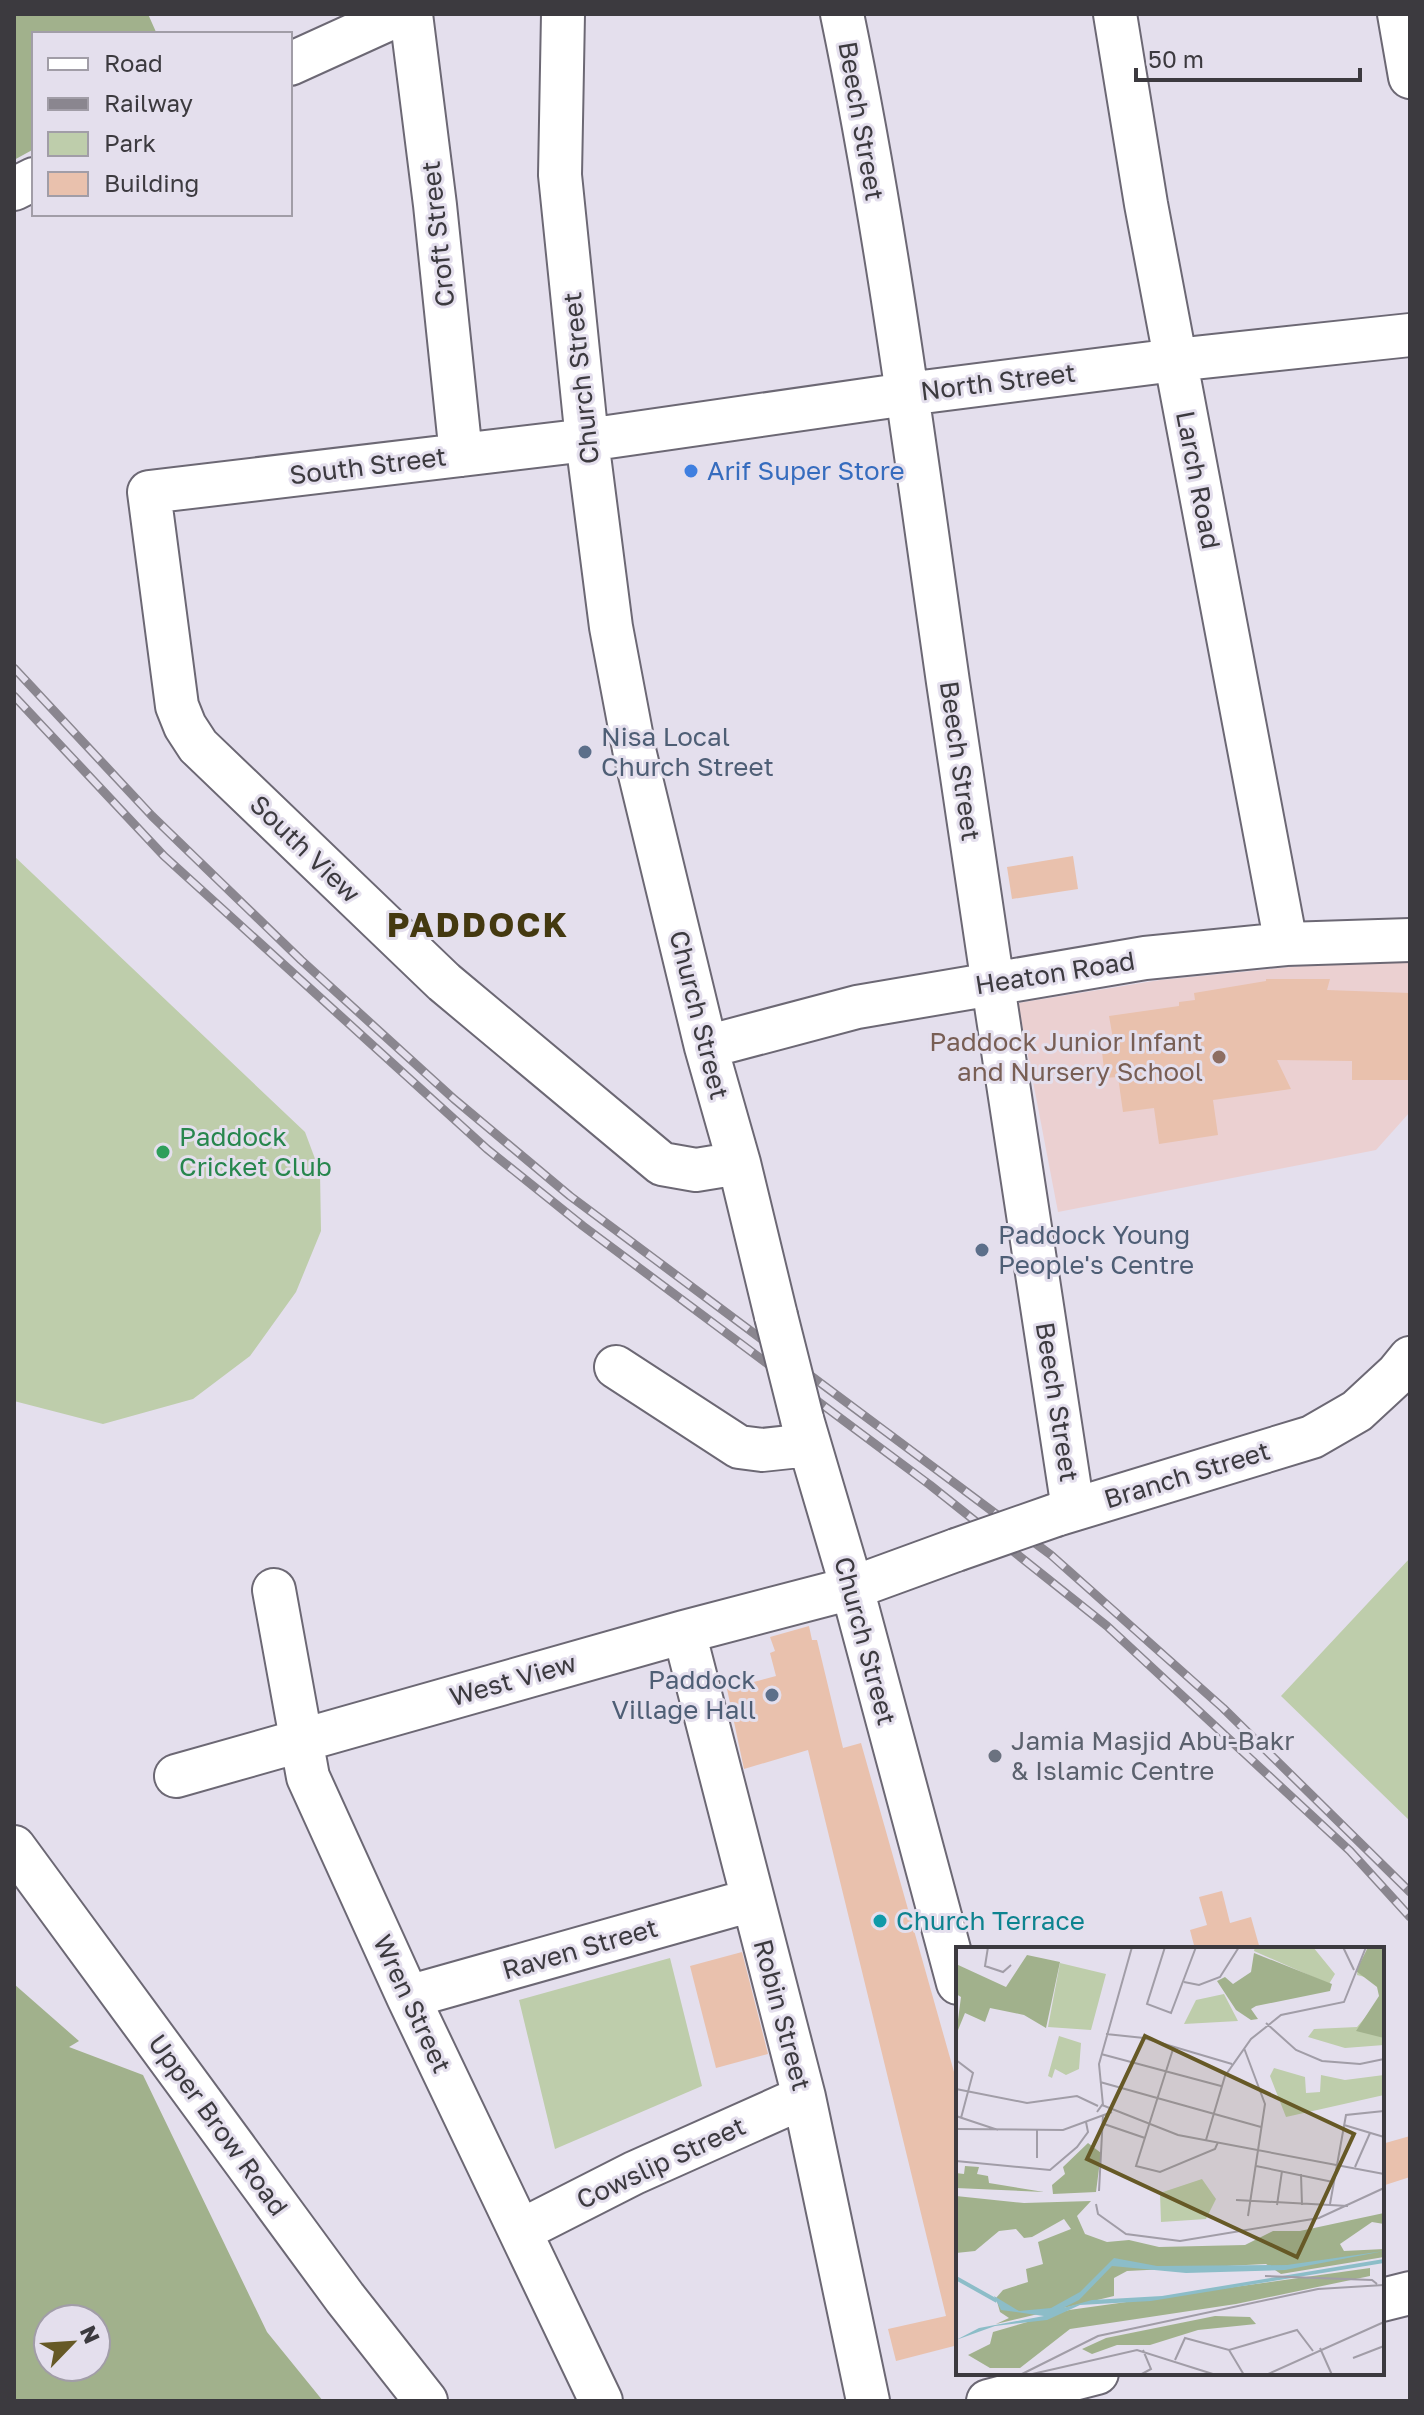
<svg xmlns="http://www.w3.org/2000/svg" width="1424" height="2415" font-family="'Golos Text',sans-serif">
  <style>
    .education { fill: #ebd0d1 }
    .green { fill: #becdab }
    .forest { fill: #a1b18c; fill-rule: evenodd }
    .building { fill: #e9c1ad }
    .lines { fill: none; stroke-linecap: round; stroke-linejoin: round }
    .minor-casing { stroke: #6c6874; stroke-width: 46 }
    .minor { stroke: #fff; stroke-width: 42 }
    .rail-casing { stroke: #8a868f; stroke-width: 9 }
    .rail { stroke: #e4dfed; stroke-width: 6; stroke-dasharray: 18; stroke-linecap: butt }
    .minor-bridge-casing { stroke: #6c6874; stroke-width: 46; stroke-linecap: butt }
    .minor-bridge { stroke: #fff; stroke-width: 42 }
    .shop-dot { fill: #3f7fe0; stroke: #e4dfed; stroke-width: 3 }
    .service-dot { fill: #5c6f8a; stroke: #e4dfed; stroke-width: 3 }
    .education-dot { fill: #8d6e63; stroke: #e4dfed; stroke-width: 3 }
    .leisure-dot { fill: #2e9e5b; stroke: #e4dfed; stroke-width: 3 }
    .worship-dot { fill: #6b7280; stroke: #e4dfed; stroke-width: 3 }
    .culture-dot { fill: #0f9aa8; stroke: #e4dfed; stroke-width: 3 }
    .labels { text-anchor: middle; stroke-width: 6; stroke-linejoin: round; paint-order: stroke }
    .street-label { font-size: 26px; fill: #3c3a3f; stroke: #e4dfed }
    .shop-label { font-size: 26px; fill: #366cbe; stroke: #e4dfed; text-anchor: start }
    .service-label { font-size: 26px; fill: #4e5e75; stroke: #e4dfed; text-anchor: start }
    .education-label { font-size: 26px; fill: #785e54; stroke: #e4dfed; text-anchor: end }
    .leisure-label { font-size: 26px; fill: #27864d; stroke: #e4dfed; text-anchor: start }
    .worship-label { font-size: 26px; fill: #5b616d; stroke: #e4dfed; text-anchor: start }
    .culture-label { font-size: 26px; fill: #0d838f; stroke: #e4dfed; text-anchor: start }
    .district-label { font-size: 34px; font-weight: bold; letter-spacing: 2px; fill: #443910; stroke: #e4dfed }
    .inset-river { fill: none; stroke: #8cbdc8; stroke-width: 4 }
    .inset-road { fill: none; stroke: #a19da7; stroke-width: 2 }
    .view { fill: #665926; fill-opacity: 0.15; stroke: #665926; stroke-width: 4 }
    .inset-edge { fill: none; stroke: #3c3a3f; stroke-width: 4 }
  </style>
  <rect width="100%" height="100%" fill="#e4dfed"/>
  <path class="education" d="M1352 961 1410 963V1112L1376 1150 1058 1212 1018 1003 1160 980Z"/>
  <path class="green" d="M14 856 305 1132 320 1172 321 1231 296 1292 250 1356 193 1399 103 1424 14 1401Z
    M1410 1558V1821L1281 1696Z
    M670 1958 702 2086 555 2149 519 2000Z"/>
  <path class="forest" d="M14 14H148L156 32 34 34V149L14 160Z
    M14 1984 79 2041 69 2047 143 2075 267 2332 323 2401H14ZM48 2319H96V2367H48Z"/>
  <path class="building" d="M1073 856 1078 889 1012 899 1007 867Z
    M1266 979H1330L1327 990 1410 993V1080H1352V1061L1277 1060 1291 1089 1213 1100 1218 1135 1159 1144 1154 1108 1123 1112 1118 1077 1105 1078 1102 1052 1115 1050 1109 1016 1179 1006V1002L1195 1000 1194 993 1266 981Z
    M809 1626 812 1640H817L843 1748 861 1743 958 2086V2345L896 2361 888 2329 946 2316 808 1750 744 1769 727 1689 776 1676 770 1653 775 1651 770 1637Z
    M1222 1891 1230 1923 1251 1917 1260 1949H1195L1190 1930 1207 1925 1199 1897Z
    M742 1952 768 2054 716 2068 690 1966Z
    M1410 2136V2177L1382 2186V2144Z"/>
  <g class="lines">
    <defs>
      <path id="minor" d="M411 14 435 205 461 455
        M563 14 560 175 587 440 611 627 635 754 706 1047 739 1163 776 1316
        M842 14C888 235 916 459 948 682 988 958 1031 1233 1073 1509
        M1115 14 1146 204 1286 944
        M1399 14 1410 77
        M290 64 400 14
        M14 189 34 179
        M706 1047 857 1007 1145 958 1286 944 1410 940
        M739 1163 696 1170 662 1164 444 982 198 746 185 726 177 706 149 492 587 440 907 394 1175 360 1410 335
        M616 1367 739 1447 762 1450 809 1445
        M802 1419 852 1588 958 1983
        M1056 1515 1312 1437 1357 1411 1397 1374 1410 1358
        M274 1590 308 1777 408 1997 601 2401
        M684 1632 804 2097 868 2401
        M176 1776 684 1632 852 1588 956 1550
        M14 1847 345 2298 426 2401
        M408 1997 752 1900
        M520 2231 634 2173 804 2097
        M1382 2300 1410 2293
        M988 2401 1097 2373"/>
    </defs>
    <use href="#minor" class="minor-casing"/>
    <use href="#minor" class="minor"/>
    <defs>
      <path id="rail" d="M14 668 152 816 301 960 454 1099 570 1196 1051 1555 1223 1708 1410 1892
        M14 696 164 856 487 1149 583 1226 930 1485 1107 1626 1350 1851 1410 1917"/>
    </defs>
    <use href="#rail" class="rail-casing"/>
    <use href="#rail" class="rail"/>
    <defs>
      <path id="minor-bridge" d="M776 1316 802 1419
        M956 1550 1056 1515"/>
    </defs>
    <use href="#minor-bridge" class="minor-bridge-casing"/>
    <use href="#minor-bridge" class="minor-bridge"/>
  </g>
  <circle class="shop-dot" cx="691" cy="471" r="8"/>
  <g class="service-dot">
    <circle cx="585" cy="752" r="8"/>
    <circle cx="982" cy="1250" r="8"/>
    <circle cx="772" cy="1695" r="8"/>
  </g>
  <circle class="education-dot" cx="1219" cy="1057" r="8"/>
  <circle class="leisure-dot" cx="163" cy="1152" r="8"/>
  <circle class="worship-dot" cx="995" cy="1756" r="8"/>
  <circle class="culture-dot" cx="880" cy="1921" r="8"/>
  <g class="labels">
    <g class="street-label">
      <text transform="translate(861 121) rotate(80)" y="9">Beech Street</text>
      <text transform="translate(438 234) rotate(-96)" y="9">Croft Street</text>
      <text transform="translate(581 378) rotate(-96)" y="9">Church Street</text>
      <text transform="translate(998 382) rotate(-7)" y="9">North Street</text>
      <text transform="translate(368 466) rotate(-7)" y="9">South Street</text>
      <text transform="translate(1198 480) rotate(79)" y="9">Larch Road</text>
      <text transform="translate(960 761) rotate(82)" y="9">Beech Street</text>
      <text transform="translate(305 849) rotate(44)" y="9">South View</text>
      <text transform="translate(1055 973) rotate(-9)" y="9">Heaton Road</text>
      <text transform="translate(699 1015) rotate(76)" y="9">Church Street</text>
      <text transform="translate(1057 1402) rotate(81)" y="9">Beech Street</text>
      <text transform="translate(1187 1475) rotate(-17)" y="9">Branch Street</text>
      <text transform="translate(865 1641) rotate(75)" y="9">Church Street</text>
      <text transform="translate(513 1680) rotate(-16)" y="9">West View</text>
      <text transform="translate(580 1949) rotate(-16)" y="9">Raven Street</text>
      <text transform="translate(412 2004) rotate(65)" y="9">Wren Street</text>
      <text transform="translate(782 2015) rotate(75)" y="9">Robin Street</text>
      <text transform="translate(218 2125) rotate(54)" y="9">Upper Brow Road</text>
      <text transform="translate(661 2163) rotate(-25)" y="9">Cowslip Street</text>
    </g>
    <g class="shop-label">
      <text x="707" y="480">Arif Super Store</text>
    </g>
    <g class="service-label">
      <text x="601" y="746">Nisa Local<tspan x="601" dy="30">Church Street</tspan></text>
      <text x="998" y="1244">Paddock Young<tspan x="998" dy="30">People's Centre</tspan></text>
      <text x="756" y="1689" text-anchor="end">Paddock<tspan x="756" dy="30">Village Hall</tspan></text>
    </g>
    <g class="education-label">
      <text x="1203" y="1051">Paddock Junior Infant<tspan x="1203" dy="30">and Nursery School</tspan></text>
    </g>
    <g class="leisure-label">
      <text x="179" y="1146">Paddock<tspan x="179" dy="30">Cricket Club</tspan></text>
    </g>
    <g class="worship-label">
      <text x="1011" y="1750">Jamia Masjid Abu-Bakr<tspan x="1011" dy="30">&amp; Islamic Centre</tspan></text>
    </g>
    <g class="culture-label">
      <text x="896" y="1930">Church Terrace</text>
    </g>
    <g class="district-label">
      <text x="478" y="937">PADDOCK</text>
    </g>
  </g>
  <g transform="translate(956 1947)">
    <rect width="428" height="428" fill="#e4dfed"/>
    <path d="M299 0H357L379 27 373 37 298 4ZM428 4V98L389 101 352 90 358 82 401 80 424 53 421 33 401 28 402 19ZM104 16 150 27 135 83 92 80ZM268 47 282 74 228 77 240 53ZM103 89 125 96 123 122 110 128 99 122 96 131 92 129ZM318 121 349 130 350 146 364 145 365 128 389 133 428 128V148L330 170 314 129ZM246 232 260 252 250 272 205 275 204 246Z" fill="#becdab"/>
    <path d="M412 0H428V91L400 84 423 49 421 40 400 24ZM298 6 376 37 374 44 300 59 295 62 302 72 295 73 280 63 261 34 269 30 277 37 295 25ZM71 8 104 15 90 81 68 68 34 61 29 75 9 66 0 88 5 50 0 47V17L50 40ZM132 196 145 206 140 245 97 247 96 238 109 227 107 220ZM9 219 23 220 21 227 32 229 33 236 88 245 0 241V226L8 227ZM0 249 68 256 135 254 121 269 129 287 151 295 173 293 203 300 289 298 317 284H344L428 266V277L416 275 384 297 388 304 428 302V310L325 327 310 317 171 324 158 331V349L40 377 53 371 44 365 40 351 47 343 72 335 70 322 87 317 82 295 115 282 108 272 76 290 68 291 60 282 43 284 19 304 0 306ZM414 321V329L280 357 114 382 64 421H34L12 408 34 397 37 385 113 363ZM259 369 294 370 300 377 242 383 194 398H161L136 407 126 402 150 391Z" fill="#a1b18c"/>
    <path d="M428 304 329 323 230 326 156 319 123 353 107 361 136 353 206 349 428 312V316L195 354 124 358 91 373 39 379 0 393 23 381 88 369 45 363 38 349 63 364 95 361 124 345 158 311 201 319 331 318Z" fill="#8cbdc8"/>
    <path class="inset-river" d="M0 331 41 354"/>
    <path class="inset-road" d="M32 0 29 19 47 25 55 18M209 0 191 57 215 66 240 0M387 0 398 23M228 35 243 38 264 30 283 0M310 76 340 103 366 114 404 117 428 112M150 87 188 91 276 117M218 99 180 219 204 225 259 202 262 195M288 101 309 157 292 269M145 107 265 139M0 113 17 126 5 171M144 135 305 180M0 142 71 156 121 149 142 159M147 158 143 117 176 0M141 165 146 158 222 188 428 227M0 169 42 183M148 177 189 191M388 178 428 190M0 182 107 183 156 165M250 193 269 129 295 92 325 68 388 55 410 0M81 211V183M0 214 94 223 121 200 132 185 130 175M300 219 377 235M399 220 414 186M345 227 346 258M143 244 147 168M280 253 392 259M140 257 142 267 170 287 224 294 363 271 428 241M374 257 390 168 428 164M321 258 326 224M309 329 416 333 421 337M364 401 376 428M273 403 288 428M397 411 428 399M219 413 229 391 273 403 341 383 357 404M64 428 142 389 362 342 428 338M72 428 181 403 260 428M184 428 195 422 187 403M310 428 428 375"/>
    <path class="view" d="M189 89 398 187 341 310 131 212Z"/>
    <rect width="428" height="428" class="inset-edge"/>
  </g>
  <rect width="1424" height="2415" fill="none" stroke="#3c3a3f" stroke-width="32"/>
  <rect x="32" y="32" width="260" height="184" fill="#e4dfed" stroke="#a19da7" stroke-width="2"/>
  <rect x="48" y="58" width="40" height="12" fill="#ffffff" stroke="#a19da7" stroke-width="2"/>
  <text x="104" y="72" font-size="24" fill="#3c3a3f">Road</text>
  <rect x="48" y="98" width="40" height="12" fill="#8a868f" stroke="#a19da7" stroke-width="2"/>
  <text x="104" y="112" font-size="24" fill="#3c3a3f">Railway</text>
  <rect x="48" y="132" width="40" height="24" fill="#becdab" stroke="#a19da7" stroke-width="2"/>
  <text x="104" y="152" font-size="24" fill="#3c3a3f">Park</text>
  <rect x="48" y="172" width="40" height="24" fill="#e9c1ad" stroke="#a19da7" stroke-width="2"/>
  <text x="104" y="192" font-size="24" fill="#3c3a3f">Building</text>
  <g transform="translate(72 2343) rotate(65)"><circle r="38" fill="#e4dfed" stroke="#a19da7" stroke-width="2"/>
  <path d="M0-6L14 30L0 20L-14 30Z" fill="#665926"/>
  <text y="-12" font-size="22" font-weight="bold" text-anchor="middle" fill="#3c3a3f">N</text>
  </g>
  <path d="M1136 68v12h224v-12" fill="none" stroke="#3c3a3f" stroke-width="4"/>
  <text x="1148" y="68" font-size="24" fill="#3c3a3f" stroke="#e4dfed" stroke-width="6" paint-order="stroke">50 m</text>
</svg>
